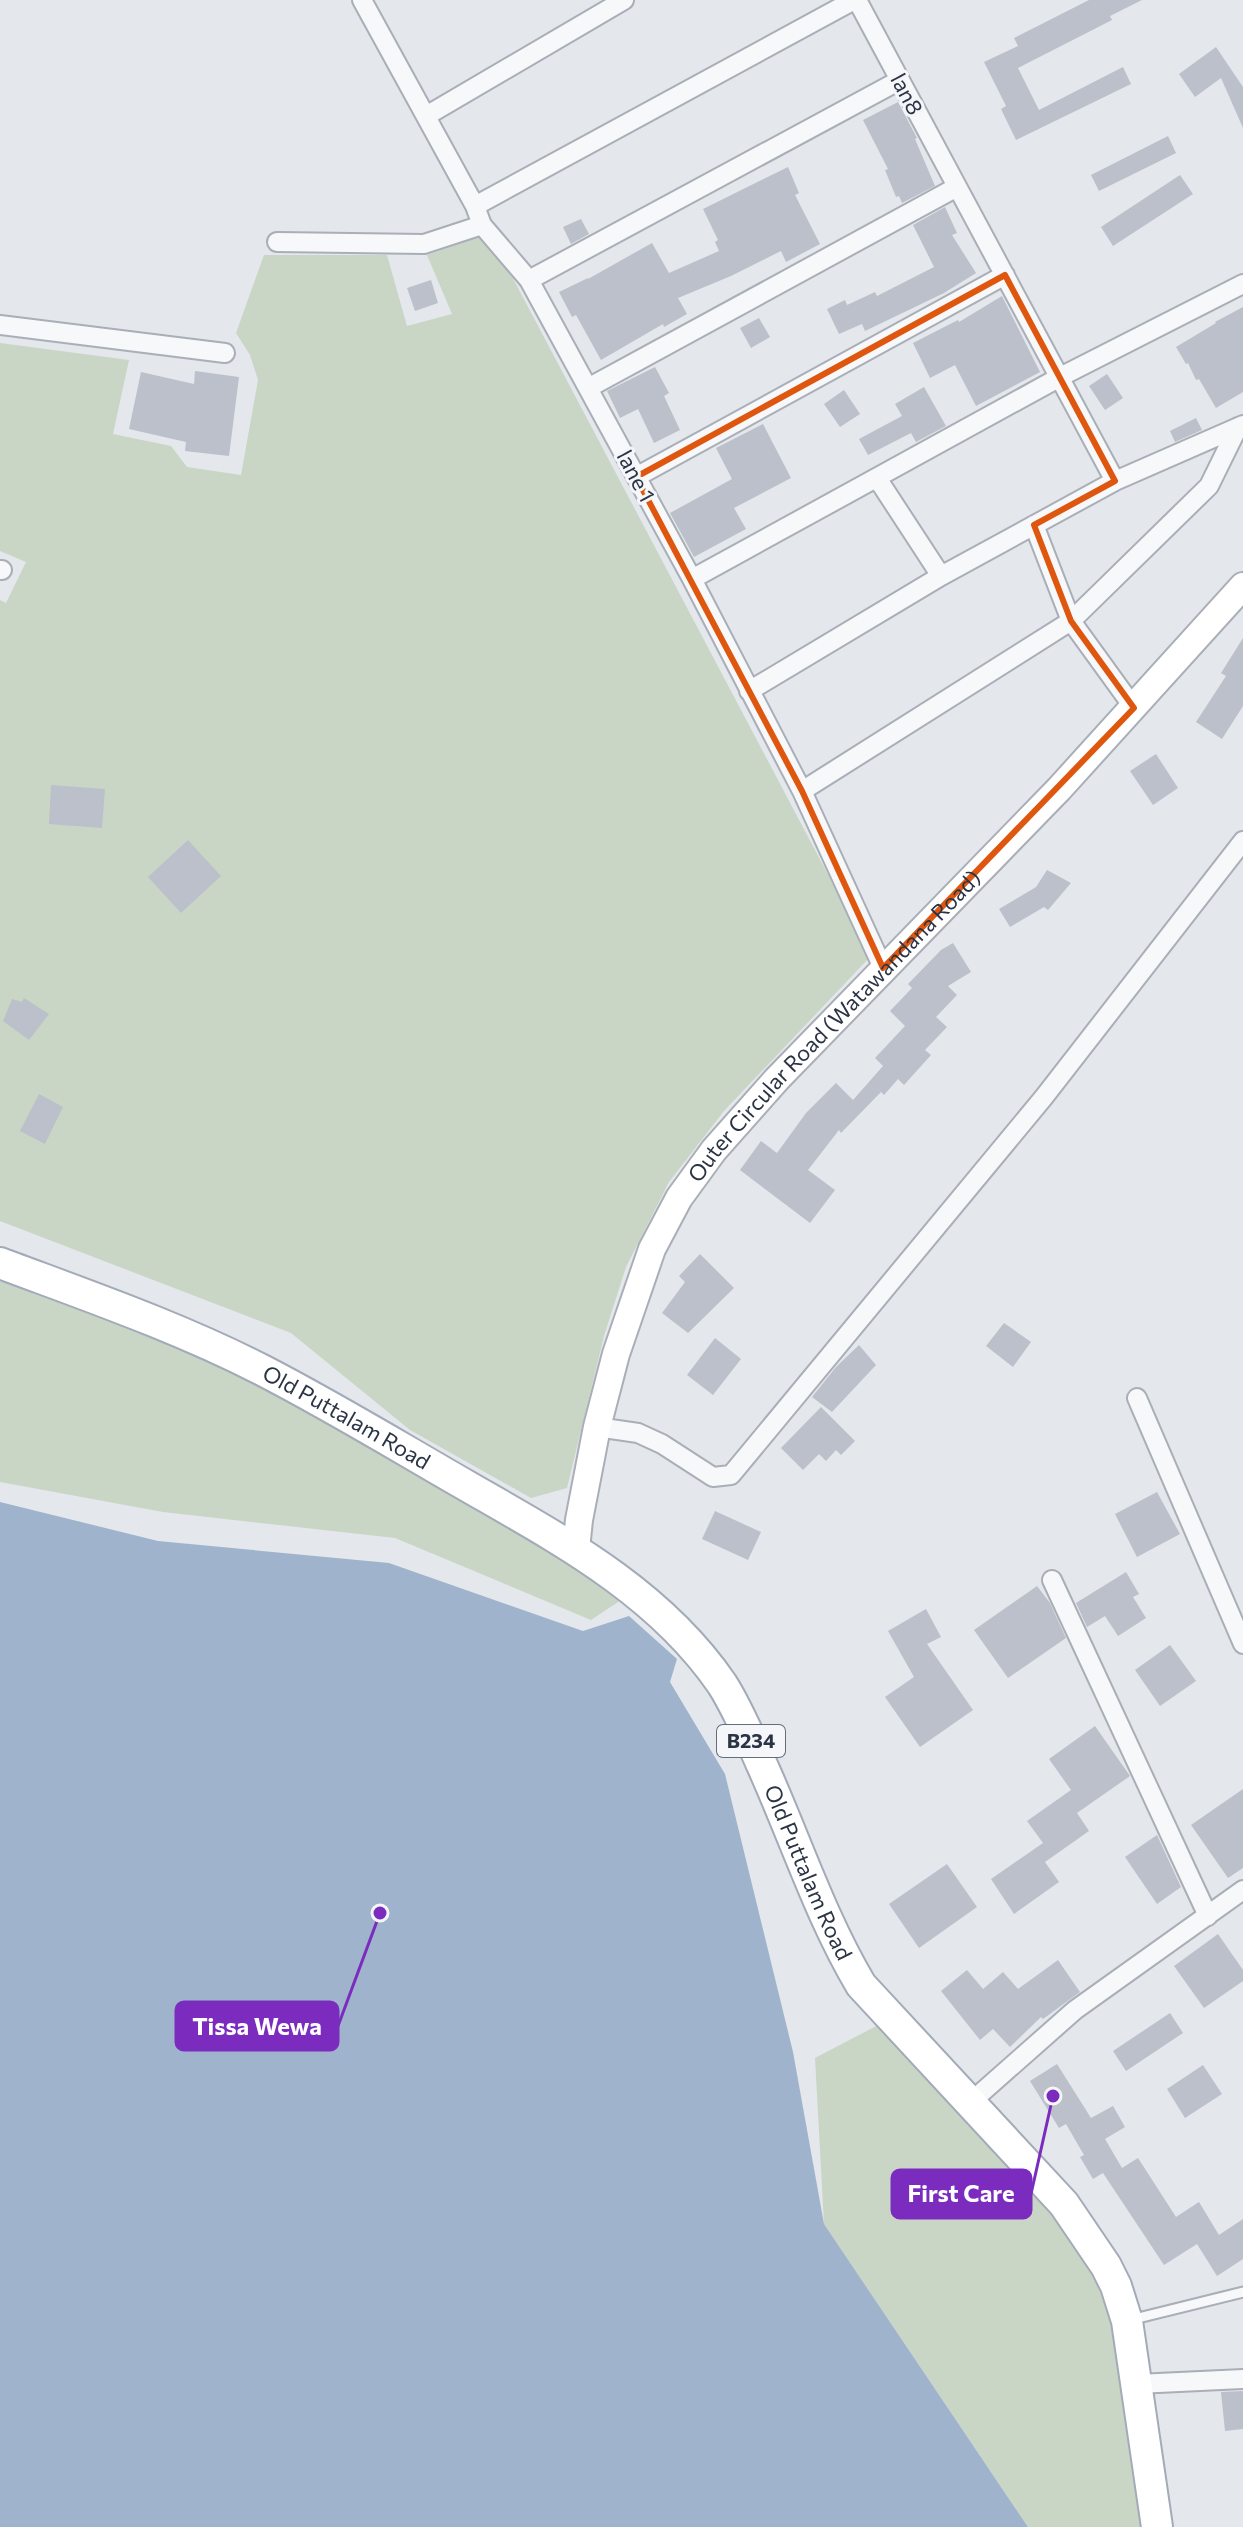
<svg xmlns="http://www.w3.org/2000/svg" width="1243" height="2527" font-family="Commissioner,sans-serif">
  <style>
    .green { fill: #c9d6c5 }
    .water { fill: #9fb4cc }
    .building { fill: #bbc0ca }
    .lines { fill: none; stroke-linecap: round; stroke-linejoin: round }
    .service-casing { stroke: #a9aeb7; stroke-width: 13 }
    .minor-casing { stroke: #a9aeb7; stroke-width: 22 }
    .secondary-casing { stroke: #a9aeb7; stroke-width: 30 }
    .primary-casing { stroke: #a3abb8; stroke-width: 34 }
    .service { stroke: #f7f8fa; stroke-width: 9 }
    .minor { stroke: #f7f8fa; stroke-width: 18 }
    .secondary { stroke: #fff; stroke-width: 26 }
    .primary { stroke: #fff; stroke-width: 30 }
    .marked { fill: none; stroke: #df570f; stroke-width: 6; stroke-linejoin: round }
    .labels { text-anchor: middle; stroke-width: 6; stroke-linejoin: round; paint-order: stroke }
    .shield { fill: #f4f6f9; stroke: #676e7b; stroke-width: 2 }
    .shield-label { font-size: 20px; font-weight: bold; fill: #2b3445 }
    .street-label { font-size: 22px; fill: #2b3445; stroke: #f4f6f9 }
    .leader { fill: none; stroke: #7b2cbf; stroke-width: 3 }
    .callout-dot { fill: #7b2cbf; stroke: #f4f6f9; stroke-width: 3 }
    .callout { fill: #7b2cbf; stroke: #7b2cbf; stroke-width: 3 }
    .callout-label { font-size: 24px; text-anchor: middle; font-weight: bold; fill: #fff }
  </style>
  <rect width="100%" height="100%" fill="#e4e7ec"/>
  <path class="green" d="M489 233 871 956 724 1111 669 1182 626 1267 604 1336 567 1488 531 1498 410 1430 291 1333 0 1221V600L6 603 26 562 0 551V343L129 360 113 434 171 446 187 467 241 475 258 380 250 355 236 333 264 255H387L407 326 452 314 427 255Z
    M0 1277 174 1339 348 1433 565 1560 621 1600 591 1620 395 1538 163 1512 0 1482Z
    M882 2023 1070 2232 1113 2303 1146 2527H1028L824 2224 815 2058Z"/>
  <path class="water" d="M0 1502 158 1541 389 1563 583 1631 629 1616 677 1659 670 1682 725 1774 793 2052 824 2224 1028 2527H0Z"/>
  <path class="building" d="M1089 0H1142L1110 16 1112 20 1018 68 1039 110 1123 67 1131 84 1016 140 1001 109 1006 106 984 62 1018 46 1014 38Z
    M1216 47 1243 87V128L1221 78 1195 97 1179 74Z
    M898 102 917 138 915 139 935 186 902 203 899 196 896 197 885 170 888 169 863 120Z
    M1168 136 1176 153 1099 191 1091 175Z
    M788 167 799 193 795 195 820 244 786 262 781 251 731 276 678 298 687 314 664 327 663 324 601 360 576 315 572 317 559 292 588 278V279L652 243 669 273 719 251 715 242 718 240 703 209Z
    M1180 175 1193 194 1113 246 1101 227Z
    M945 207 957 233 952 235 976 273 944 293 865 331 862 324 839 334 827 309 845 300 847 305 875 292 877 296 934 267 913 225Z
    M581 219 589 234 571 244 563 227Z
    M431 280 438 303 415 311 407 288Z
    M1002 296 1040 372 976 406 955 365 930 378 913 343 958 320 959 322Z
    M1243 307V392L1216 408 1199 379 1196 380 1188 363 1186 364 1176 347 1216 323 1215 322Z
    M759 318 770 337 751 348 740 328Z
    M655 367 669 393 664 396 680 430 654 443 638 409 620 418 607 391Z
    M195 371 239 377 229 456 185 451 186 442 129 429 141 372 194 384Z
    M1107 374 1123 398 1105 410 1089 386Z
    M924 387 946 426 916 442 911 433 868 455 859 439 902 416 895 404Z
    M844 390 860 414 840 427 824 404Z
    M1196 418 1202 430 1175 442 1170 431Z
    M763 424 791 478 734 508 746 529 694 557 670 513 732 479 716 448Z
    M1243 638V706L1222 739 1196 722 1226 676 1221 673Z
    M1156 754 1178 788 1153 805 1130 771Z
    M51 785 105 789 102 828 49 824Z
    M188 840 221 876 181 913 148 877Z
    M1047 870 1071 883 1048 910 1044 907 1010 927 999 909 1036 887Z
    M953 943 971 972 948 986 957 995 936 1017 947 1027 925 1050 931 1055 904 1085 898 1079 884 1095 881 1092 841 1133 839 1130 808 1170 835 1190 810 1223 740 1170 761 1141 777 1153 806 1113 836 1083 853 1100 883 1066 875 1058 905 1026 890 1011 912 988 908 984 941 950Z
    M24 998 49 1014 29 1040 3 1021 12 999 22 1002Z
    M39 1094 63 1107 45 1144 20 1131Z
    M700 1254 734 1288 688 1333 662 1313 685 1282 679 1276Z
    M1004 1323 1031 1342 1013 1367 986 1346Z
    M715 1338 741 1359 713 1395 687 1375Z
    M859 1345 876 1365 832 1412 812 1397 836 1367Z
    M821 1407 855 1441 841 1455 836 1450 826 1461 819 1454 803 1470 781 1448Z
    M1157 1492 1180 1534 1137 1557 1115 1514Z
    M715 1511 761 1532 748 1560 702 1539Z
    M1126 1572 1139 1594 1133 1597 1146 1618 1118 1636 1105 1616 1087 1627 1076 1603Z
    M1037 1586 1050 1603 1066 1638 1008 1678 974 1630Z
    M926 1609 941 1637 927 1644 973 1710 920 1747 885 1697 914 1677 888 1631Z
    M1170 1645 1196 1681 1160 1706 1135 1670Z
    M1095 1726 1130 1776 1077 1813 1089 1831 1045 1862 1059 1882 1014 1914 991 1879 1043 1843 1027 1821 1071 1790 1049 1759Z
    M1243 1789V1868L1228 1878 1191 1825Z
    M1157 1835 1181 1887 1157 1904 1125 1857Z
    M947 1864 977 1907 919 1948 889 1904Z
    M1218 1934 1243 1970V1981L1204 2008 1174 1966Z
    M1058 1960 1080 1992 1043 2019 1041 2017 1010 2047 993 2029 980 2040 941 1991 967 1970 983 1989 1003 1972 1018 1989Z
    M1170 2013 1183 2033 1126 2071 1113 2051Z
    M1057 2064 1091 2118 1113 2106 1125 2127 1105 2139 1122 2168 1138 2158 1176 2217 1199 2202 1219 2235 1243 2219V2259L1217 2276 1197 2244 1164 2265 1103 2173 1093 2179 1080 2157 1084 2155 1066 2124 1059 2128 1030 2081Z
    M1203 2065 1222 2094 1185 2118 1167 2089Z
    M1243 2391V2429L1225 2431 1221 2392Z"/>
  <g class="lines">
    <defs>
      <path id="service" d="M1130 2320 1243 2292"/>
      <path id="minor" d="M362 0 475 206 482 225 529 280 692 579 802 791 883 968
        M857 0 1115 481
        M426 116 624 0
        M475 206 854 0
        M277 242 424 244 482 225
        M529 280 900 80
        M0 325 225 353
        M588 388 957 187
        M636 477 1005 275
        M877 478 941 576
        M1034 525 1071 621 1134 708
        M0 570H2
        M692 579 1060 377 1243 284
        M749 691 941 576 1115 481 1243 425
        M802 791 1071 621 1209 486 1238 427
        M1137 1398 1243 1644
        M597 1427 638 1433 662 1444 713 1477 731 1475 1044 1097 1243 841
        M1052 1580 1208 1916
        M972 2101 1075 2010 1243 1890
        M1137 2384 1243 2379"/>
      <g id="secondary">
        <path id="s1" d="M576 1549 579 1520 597 1427 616 1354 652 1249 679 1198 714 1150 777 1079 1059 789 1243 586"/>
      </g>
      <g id="primary">
        <path id="s2" d="M0 1263C88 1296 178 1327 262 1370 332 1406 399 1447 467 1486 561 1540 659 1592 722 1684 738 1709 750 1738 762 1765 795 1838 820 1916 861 1985L1064 2204 1106 2266 1116 2286 1127 2321 1157 2527"/>
      </g>
    </defs>
    <use href="#service" class="service-casing"/>
    <use href="#minor" class="minor-casing"/>
    <use href="#secondary" class="secondary-casing"/>
    <use href="#primary" class="primary-casing"/>
    <use href="#service" class="service"/>
    <use href="#minor" class="minor"/>
    <use href="#secondary" class="secondary"/>
    <use href="#primary" class="primary"/>
  </g>
  <path class="marked" d="M1005 275 1115 481 1034 525 1071 621 1134 708 883 968 802 791 636 477Z"/>
  <g class="labels">
    <rect class="shield" x="717" y="1725" width="68" height="32" rx="6"/>
    <g class="shield-label">
      <text x="751" y="1748">B234</text>
    </g>
    <g class="street-label">
      <text transform="translate(907 94) rotate(62)" y="8">lan8</text>
      <text transform="translate(636 476) rotate(62)" y="8">lane 1</text>
      <text dy="8" stroke="none"><textPath href="#s1" startOffset="600">Outer Circular Road (Watawandana Road)</textPath></text>
      <text dy="8" stroke="none"><textPath href="#s2" startOffset="380">Old Puttalam Road</textPath></text>
      <text dy="8" stroke="none"><textPath href="#s2" startOffset="1052">Old Puttalam Road</textPath></text>
    </g>
  </g>
  <path class="leader" d="M380 1913L338 2026M1053 2096L1031 2194"/>
  <g class="callout-dot">
    <circle cx="380" cy="1913" r="8"/>
    <circle cx="1053" cy="2096" r="8"/>
  </g>
  <g class="callout">
    <rect x="176" y="2002" width="162" height="48" rx="8"/>
    <rect x="892" y="2170" width="139" height="48" rx="8"/>
  </g>
  <g class="callout-label">
    <text x="257" y="2035">Tissa Wewa</text>
    <text x="961" y="2202">First Care</text>
  </g>
</svg>
